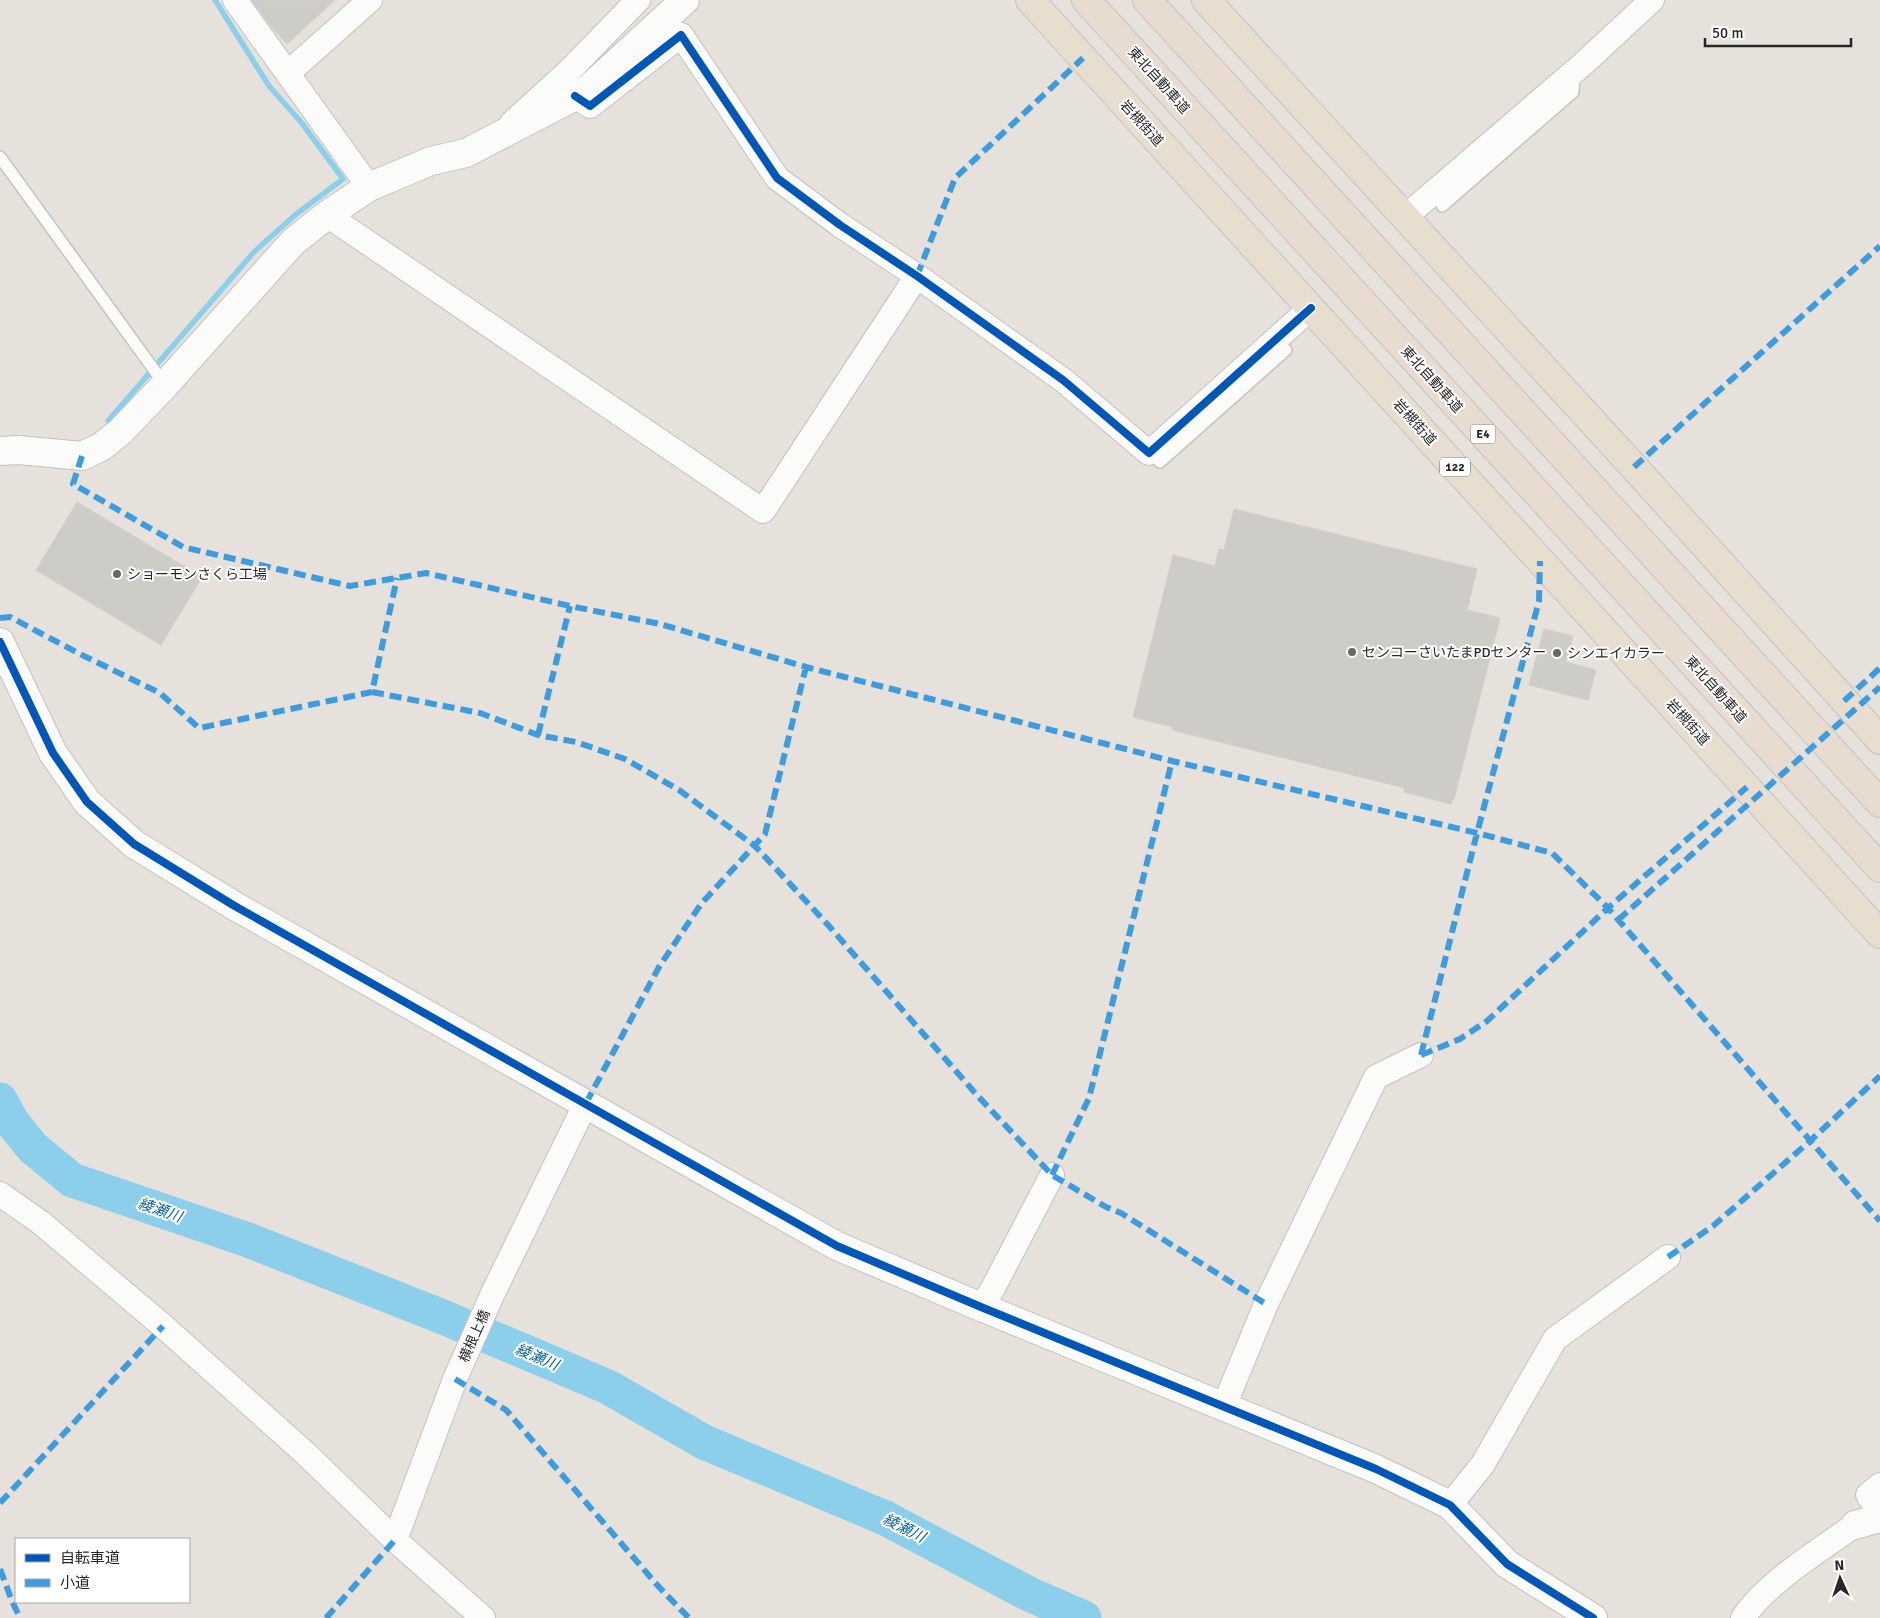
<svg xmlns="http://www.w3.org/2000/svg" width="1880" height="1618" font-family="Signika,'Noto Sans JP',sans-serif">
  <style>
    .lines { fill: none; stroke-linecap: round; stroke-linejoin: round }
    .stream { stroke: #8bcfeb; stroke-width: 5.5 }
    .river { stroke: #8bcfeb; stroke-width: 35 }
    .building { fill: #ceccc7; stroke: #d1cdc8 }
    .service-casing { stroke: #c3c1c1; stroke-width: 14 }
    .minor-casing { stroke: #c3c1c1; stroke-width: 26 }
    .tertiary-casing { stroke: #c3c1c1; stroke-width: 30 }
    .trunk-casing { stroke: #c3c1bf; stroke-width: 30 }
    .motorway-casing { stroke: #c3c1bf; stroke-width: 30 }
    .service { stroke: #fbfbfa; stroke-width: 11 }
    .minor { stroke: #fbfbfa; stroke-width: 24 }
    .tertiary { stroke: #fbfbfa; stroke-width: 28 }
    .trunk { stroke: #e7ded0; stroke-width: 28 }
    .motorway { stroke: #e8dcd1; stroke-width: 28 }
    .quiet { stroke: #3d9ce0; stroke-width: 6; stroke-dasharray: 12 6; stroke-linecap: butt }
    .cycleway-casing { stroke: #fff; stroke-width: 11 }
    .cycleway { stroke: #0057b8; stroke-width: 8 }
    .poi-dot { fill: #6a6866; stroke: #fff; stroke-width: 2 }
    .labels { text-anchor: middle; stroke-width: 4; stroke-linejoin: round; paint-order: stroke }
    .shield { fill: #fff; stroke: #686868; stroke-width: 1 }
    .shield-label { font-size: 12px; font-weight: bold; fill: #272727 }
    .street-label { font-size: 14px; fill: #272727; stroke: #fff }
    .poi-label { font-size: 14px; fill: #272727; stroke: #fff; text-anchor: start }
    .water-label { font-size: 15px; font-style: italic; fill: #086299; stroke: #fff }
  </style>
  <rect width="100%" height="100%" fill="#e6e2db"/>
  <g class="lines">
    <path class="stream" d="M108 421 254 252 295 215 343 179 301 122 269 86 215 0"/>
    <path class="river" d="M0 1100 12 1122 33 1148 72 1180 248 1240 443 1317 608 1387 704 1442 885 1518 1029 1594 1084 1618"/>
  </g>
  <path class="building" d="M252 0H335L287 44 270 25Z
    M77 502 202 577 161 645 36 570Z
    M1234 509 1477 569 1467 610 1500 618 1454 799H1453L1451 804 1404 792 1405 788 1172 730 1173 727 1133 717 1173 555 1215 566 1219 549 1224 550Z
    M1544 629 1573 636 1566 662 1596 670 1588 700 1529 685Z"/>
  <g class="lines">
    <defs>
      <path id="service" d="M0 157 165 385
        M1442 206 1573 92 1574 73
        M1149 453 1160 462 1286 350"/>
      <path id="minor" d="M235 0 369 187
        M288 73 370 0
        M575 96 590 106 681 35 777 178 840 225 917 276 1063 380 1149 453 1311 308
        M512 123 571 69 638 0
        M327 215 763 511 917 276
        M1405 217 1583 64 1652 0
        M0 1194 40 1222 163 1326 305 1453 395 1540 483 1618
        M981 1307 992 1290 1052 1175
        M1224 1406 1266 1304 1376 1077 1421 1055
        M1880 1485 1868 1495 1880 1513
        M1450 1505 1483 1464 1555 1339 1668 1257
        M395 1540 455 1379 493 1293 586 1103
        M1743 1618C1766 1583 1820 1550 1855 1525"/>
      <path id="tertiary" d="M0 451 19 450 82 456 101 447 120 432 165 385 293 242 327 215 369 187 431 161 466 153 587 90 685 0
        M0 642 53 753 87 802 134 844 233 905 837 1246 981 1307 1376 1469 1450 1505 1507 1564 1593 1618
        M1855 1525 1880 1518"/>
      <path id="trunk" d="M1030 0 1880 934
        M1206 0 1634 467 1880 740"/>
      <path id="motorway" d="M1086 0 1880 868
        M1147 0 1880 803"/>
    </defs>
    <use href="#service" class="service-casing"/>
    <use href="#minor" class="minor-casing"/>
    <use href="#tertiary" class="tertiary-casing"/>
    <use href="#trunk" class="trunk-casing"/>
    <use href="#motorway" class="motorway-casing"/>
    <use href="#service" class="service"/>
    <use href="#minor" class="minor"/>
    <use href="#tertiary" class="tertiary"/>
    <use href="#trunk" class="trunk"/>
    <use href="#motorway" class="motorway"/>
    <path class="quiet" d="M917 276 955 178 1083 58
      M82 456 73 484 183 547 350 586 426 573 570 606 660 624 806 667 1172 761 1477 833 1552 853 1608 908 1880 1221
      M1634 467 1880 246
      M0 618 10 617 80 654 160 693 199 728 372 692 397 578
      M372 692 480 713 538 735 576 742 625 759 679 790 755 846 829 926 976 1094 1052 1175 1106 1207 1121 1213 1266 1304
      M1844 701 1880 668
      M538 735 570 606
      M1618 920 1880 687
      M1421 1055 1477 833 1539 601 1540 561
      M1421 1055 1460 1039 1487 1021 1608 908 1747 787
      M586 1103 659 967 701 904 765 834 806 667
      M1052 1175 1089 1098 1172 761
      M1668 1257 1713 1226 1810 1141 1880 1076
      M455 1379 506 1410 659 1587 689 1618
      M0 1503 163 1326
      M0 1569 12 1601 20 1618
      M326 1618 395 1540"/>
    <defs>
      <path id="cycleway" d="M575 96 590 106 681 35 777 178 840 225 917 276 1063 380 1149 453 1311 308
        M0 642 53 753 87 802 134 844 233 905 837 1246 981 1307 1376 1469 1450 1505 1507 1564 1593 1618"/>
    </defs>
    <use href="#cycleway" class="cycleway-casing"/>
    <use href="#cycleway" class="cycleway"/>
  </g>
  <g class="poi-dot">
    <circle cx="117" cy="574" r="5"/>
    <circle cx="1352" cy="652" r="5"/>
    <circle cx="1557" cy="653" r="5"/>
  </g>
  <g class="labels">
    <g class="shield">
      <rect x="1470.5" y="424.5" width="25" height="19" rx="4"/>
      <rect x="1440" y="457.5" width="30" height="19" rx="4"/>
    </g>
    <g class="shield-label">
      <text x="1483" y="438">E4</text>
      <text x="1455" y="471">122</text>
    </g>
    <g class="street-label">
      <text transform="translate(1159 80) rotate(48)" y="5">東北自動車道</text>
      <text transform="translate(1142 123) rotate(48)" y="5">岩槻街道</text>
      <text transform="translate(1432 379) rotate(48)" y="5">東北自動車道</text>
      <text transform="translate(1415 422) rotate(48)" y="5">岩槻街道</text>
      <text transform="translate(1716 689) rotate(48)" y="5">東北自動車道</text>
      <text transform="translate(1688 722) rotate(48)" y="5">岩槻街道</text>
      <text transform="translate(474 1336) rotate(-66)" y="5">横根上橋</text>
    </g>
    <g class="poi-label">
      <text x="127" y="579">ショーモンさくら工場</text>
      <text x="1362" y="657">センコーさいたまPDセンター</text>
      <text x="1567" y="658">シンエイカラー</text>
    </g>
    <g class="water-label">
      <text transform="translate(160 1210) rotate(19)" y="5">綾瀬川</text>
      <text transform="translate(537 1357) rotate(23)" y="5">綾瀬川</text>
      <text transform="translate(904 1528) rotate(27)" y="5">綾瀬川</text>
    </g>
  </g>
  <rect x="15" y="1538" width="175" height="65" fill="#ffffff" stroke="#a9a9a9"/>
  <rect x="25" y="1554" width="25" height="8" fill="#0057b8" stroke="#a9a9a9"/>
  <text x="60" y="1563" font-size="15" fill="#272727">自転車道</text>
  <rect x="25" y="1579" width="25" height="8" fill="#3d9ce0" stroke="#a9a9a9"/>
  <text x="60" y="1588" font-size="15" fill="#272727">小道</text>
  <g transform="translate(1840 1578) rotate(357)" stroke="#ffffff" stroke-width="4" paint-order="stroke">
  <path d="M0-4L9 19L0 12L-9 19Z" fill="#272727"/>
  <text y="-8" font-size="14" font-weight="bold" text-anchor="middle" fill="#272727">N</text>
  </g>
  <path d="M1705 38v8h146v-8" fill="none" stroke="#272727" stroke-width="2.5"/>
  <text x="1712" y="38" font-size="15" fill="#272727" stroke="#ffffff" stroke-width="4" paint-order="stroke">50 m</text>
</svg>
